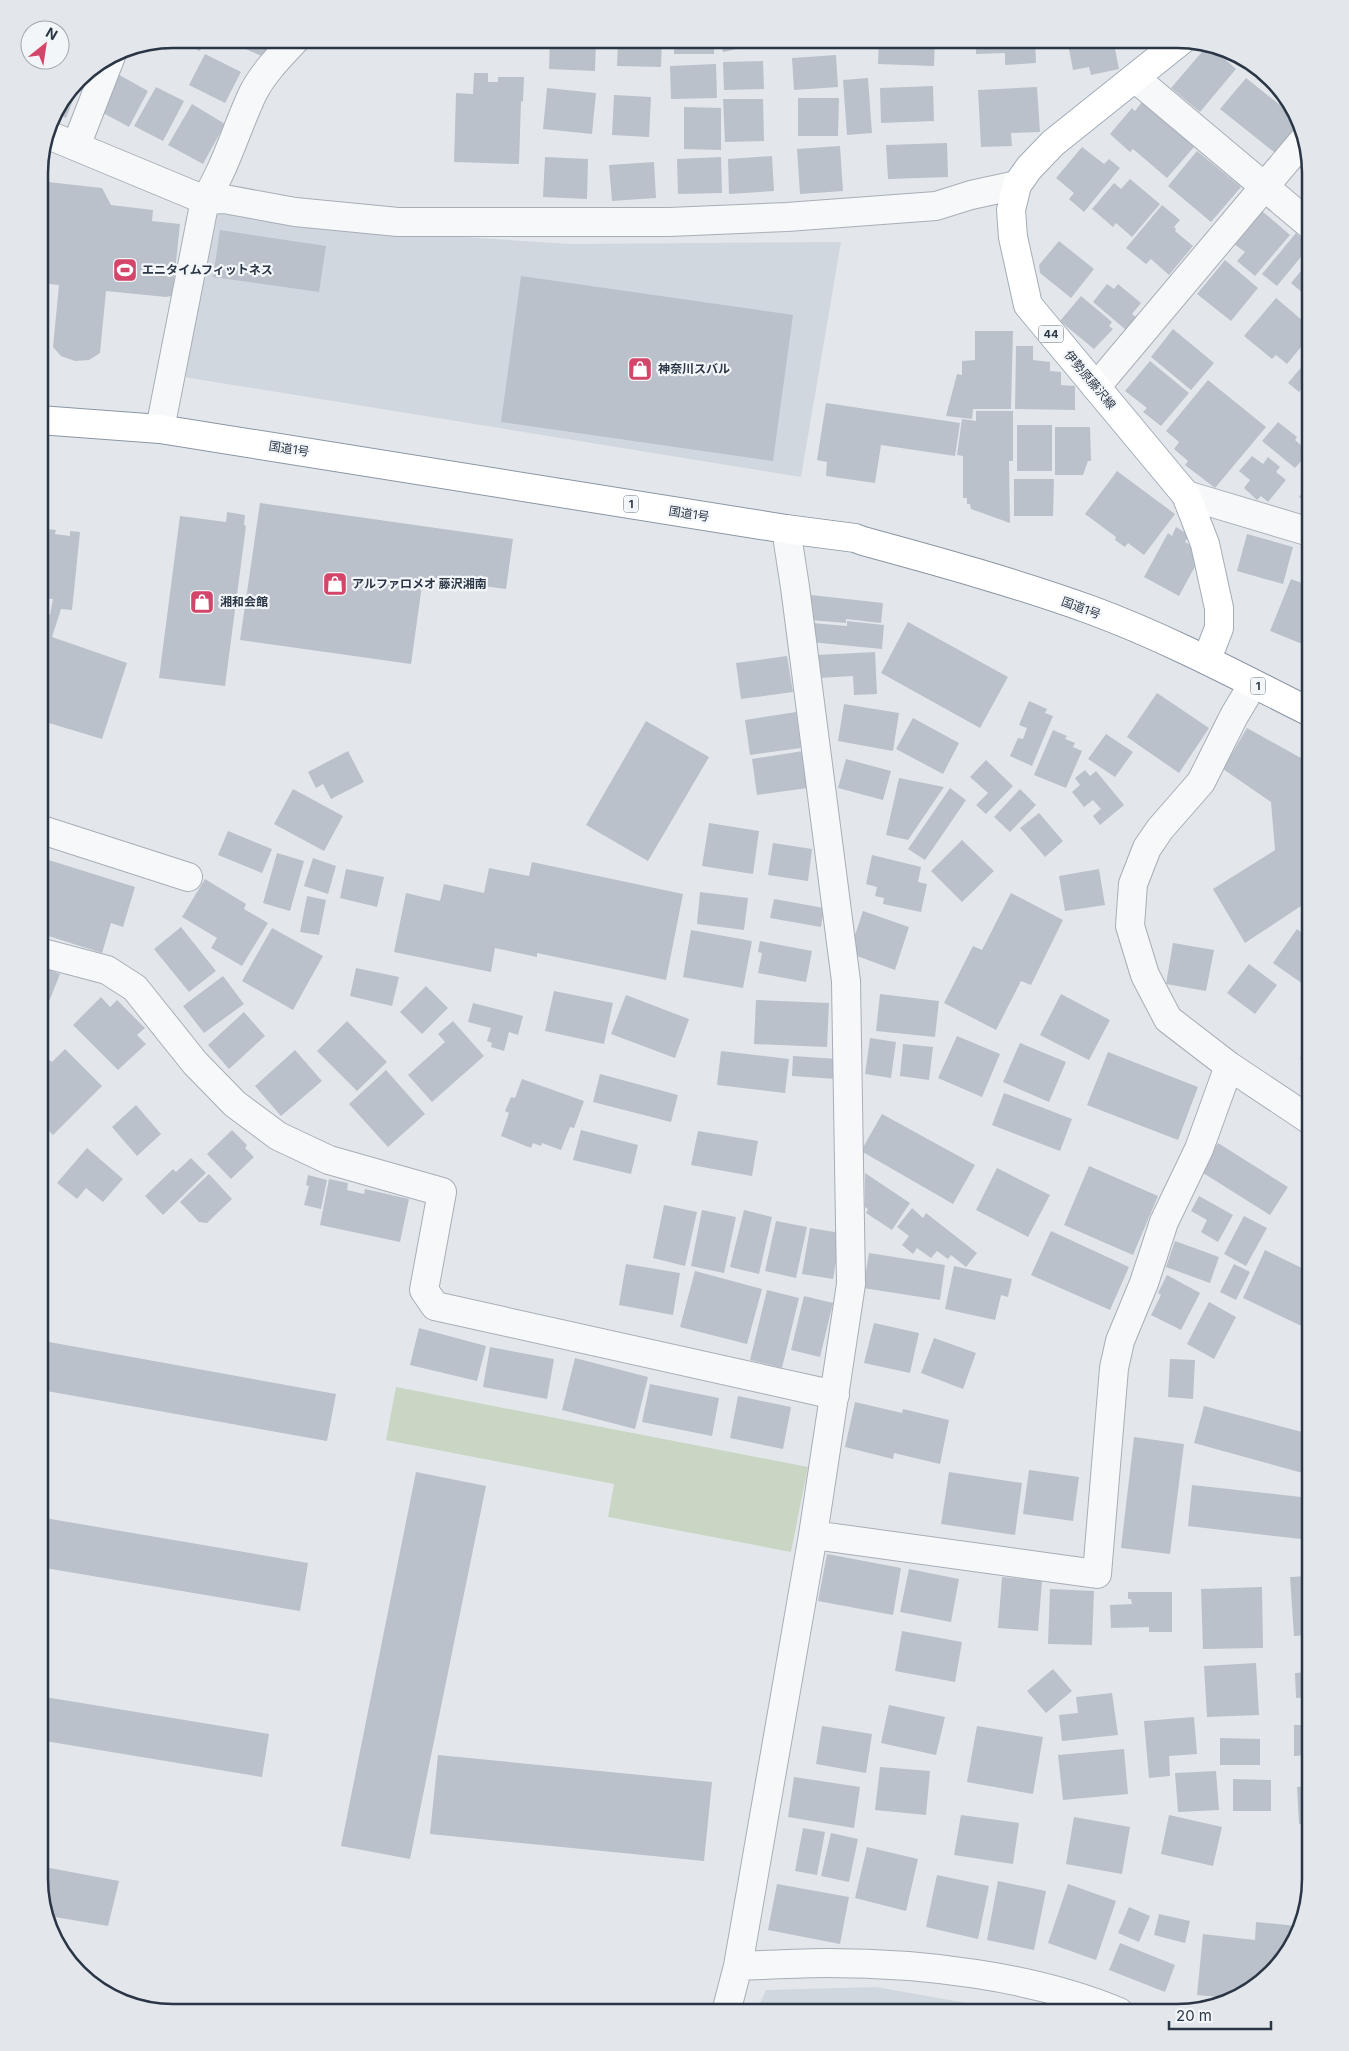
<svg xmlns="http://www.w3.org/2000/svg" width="1349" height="2051" font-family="Inter,'Noto Sans JP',sans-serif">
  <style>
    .built { fill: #d1d7de }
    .green { fill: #cad6c4 }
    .building { fill: #bac1ca }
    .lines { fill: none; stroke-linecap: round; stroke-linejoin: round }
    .minor-casing { stroke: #a8aeb7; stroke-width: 30 }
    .major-casing { stroke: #a2adb8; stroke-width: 30 }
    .highway-casing { stroke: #8a96a3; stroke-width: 30 }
    .minor { stroke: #f6f8fa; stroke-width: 28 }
    .major { stroke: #fff; stroke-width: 28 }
    .highway { stroke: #fff; stroke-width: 28 }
    .labels { text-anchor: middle; stroke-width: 4.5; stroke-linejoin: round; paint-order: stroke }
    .shield { fill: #f3f6f9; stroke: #66707b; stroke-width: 1 }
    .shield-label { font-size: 11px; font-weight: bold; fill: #2a3645 }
    .poi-label { font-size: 12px; font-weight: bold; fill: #2a3645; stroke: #f3f6f9; text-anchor: start }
    .street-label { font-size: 12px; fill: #2a3645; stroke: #f3f6f9 }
    .rim { fill: none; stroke: #2a3645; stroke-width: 2.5 }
  </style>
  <rect width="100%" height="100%" fill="#e3e7ec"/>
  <path class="built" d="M218 213 312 227 569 244 841 242 801 477 184 377Z
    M876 1987 978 2005 1012 2012H756L766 1990Z"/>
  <path class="green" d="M396 1387 808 1467 791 1552 608 1517 614 1484 386 1440Z"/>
  <path class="building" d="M171 39H205L200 51Z
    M222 39H273L264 57Z
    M440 39H471L467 49Z
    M550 39H596L595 71 549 69Z
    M618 39H662L661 67 617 66Z
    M674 39H714V54H674Z
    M720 39H774L775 41 723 52Z
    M879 39H935L934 66 878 64Z
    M976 39H1035L1036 63 1005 65V53L976 54Z
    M1067 39H1113L1119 69 1091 75 1089 67 1073 70Z
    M1207 46 1212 48 1236 69 1200 112 1171 88Z
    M205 54 241 72 225 103 189 85Z
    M836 55 838 87 794 90 792 58Z
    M763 61 764 89 724 90 723 62Z
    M716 64 717 98 671 99 670 66Z
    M114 72 148 91 129 127 94 108Z
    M474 73H488V82H498V77H524L523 102 521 101 519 164 454 162 456 93 473 94Z
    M83 75 66 118 55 113 78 78Z
    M868 78 872 133 847 135 843 80Z
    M1246 78 1295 117 1299 131 1279 156 1220 109Z
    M933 86 934 121 881 123 880 88Z
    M156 87 184 101 163 141 134 126Z
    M1037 87 1040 132 1011 133 1012 146 981 147 978 90Z
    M547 88 596 93 592 134 543 129Z
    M614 95 651 97 649 137 612 135Z
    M798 98H839L838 136H798Z
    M723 99H763L764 141 725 142Z
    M1142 102 1194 147 1167 178 1133 149 1130 152 1110 134 1132 108 1135 111Z
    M192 104 225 124 203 164 168 145Z
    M684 107 721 108V150L684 149Z
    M947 143 948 177 888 179 886 145Z
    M840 146 843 191 800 194 797 149Z
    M1082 147 1104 164 1109 159 1120 168 1084 212 1069 199 1074 193 1056 178Z
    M1197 151 1241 187 1211 222 1168 186Z
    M772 156 774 191 729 194 728 159Z
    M545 157 588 159 587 199 543 197Z
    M721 157 722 193 678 194 677 159Z
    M1306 158 1310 173V175L1299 167Z
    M654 162 656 198 612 201 609 165Z
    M1130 179 1160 204 1132 237 1116 223 1113 227 1092 209 1114 183 1121 189Z
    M39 181 102 188 111 205 153 210 152 221 180 224 173 291 171 296 166 297 106 291 100 353 89 360 75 361 61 356 53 347 59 285 39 283Z
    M1162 205 1180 220 1174 227 1176 229 1175 231 1193 246 1169 275 1151 259 1146 264 1126 248Z
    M1262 211 1290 235 1255 276 1237 261 1245 252 1234 244Z
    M220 230 326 246 319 292 213 277Z
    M1296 233 1310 246 1277 286 1262 274Z
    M1059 241 1094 269 1071 298 1040 273 1039 265Z
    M1225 260 1258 288 1231 321 1197 294Z
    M1310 260V299L1291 283Z
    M521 276 793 315 773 461 501 422Z
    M1107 284 1114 289 1118 284 1141 303 1132 314 1137 318 1126 330 1093 302Z
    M1081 296 1112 322 1109 326 1113 329 1094 349 1060 321Z
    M1276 298 1310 327V336L1287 364 1276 355 1272 359 1244 336Z
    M1173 329 1214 363 1191 390 1151 357Z
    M975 331H1013L1011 409H973L972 419 946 416 957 374 962 375V361L975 360Z
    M1016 346H1033V360L1050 362V371L1061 372V385L1075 386V410L1015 409Z
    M1310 357V380L1299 392 1288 383Z
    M1150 361 1189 393 1161 426 1143 412 1147 408 1125 391Z
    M1208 380 1266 427 1215 488 1185 465 1188 461 1174 449 1179 442 1166 431Z
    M826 403 960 423 955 456 881 445 875 483 826 476 827 462 817 460Z
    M976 411H1013V461H1009L1010 523 971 509 970 504H967V498H963V456L957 455 962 419 976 421Z
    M1278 422 1297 437 1295 440 1309 452 1295 468 1262 441Z
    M1017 425H1052V471H1017Z
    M1055 427H1090L1091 461H1088L1083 475H1055Z
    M1252 456 1263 464 1268 457 1280 467 1276 472 1286 480 1268 502 1261 496 1257 500 1244 488 1250 480 1239 471Z
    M1117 471 1175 514 1144 555 1128 543 1125 547 1115 540 1116 537 1085 514Z
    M1014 479H1054L1053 516H1014Z
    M1310 482V506L1299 497Z
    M260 503 513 539 506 589 423 578 411 664 240 640Z
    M227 512 245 515 244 525 246 526 225 686 159 678 180 516 226 522Z
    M1176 527 1189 535 1185 542 1195 548 1192 555 1199 559 1179 596 1144 577 1168 533 1172 536Z
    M39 528 56 530 55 534 70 536V531L80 532 72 610 61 609 52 637 127 663 102 739 39 720V617L40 612 50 615 53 599 39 598Z
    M1247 534 1293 547 1283 584 1237 571Z
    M1291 579 1310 586V647L1270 631Z
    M811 595 883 603 881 623 846 619V623L809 620Z
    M847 621 884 625 882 649 810 642 812 623 847 626Z
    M908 622 1008 677 980 728 881 673Z
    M875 652 877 694 854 695 853 676 818 678 816 655Z
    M787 656 793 692 741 699 736 663Z
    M1157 693 1209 728 1179 773 1127 737Z
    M1029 701 1047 709 1045 713 1053 716 1032 766 1010 756 1018 738 1023 739 1027 728 1019 725Z
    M844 704 899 713 893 751 838 741Z
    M796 712 801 748 750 755 745 720Z
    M913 718 959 743 943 774 896 749Z
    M646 721 709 757 648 861 586 825Z
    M1247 728 1310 763V900L1245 943 1213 889 1275 850 1271 802 1223 769Z
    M1053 730 1067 736 1065 739 1075 743 1073 747 1082 751 1066 788 1034 775Z
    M1106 734 1133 752 1115 777 1088 759Z
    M348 751 364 782 331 799 323 784 316 788 308 772Z
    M803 751 808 788 757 795 752 759Z
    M846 759 891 771 883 800 838 788Z
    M986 760 1013 786 986 814 976 805 988 793 970 777Z
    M1085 770 1090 776 1096 771 1124 805 1100 825 1093 816 1101 809 1093 800 1084 807 1072 792 1080 785 1075 778Z
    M899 778 944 787 908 840 886 835Z
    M950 788 966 800 925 860 908 849Z
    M293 789 343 816 324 851 274 824Z
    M1020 789 1036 805 1010 832 994 817Z
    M1039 813 1063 841 1045 857 1020 828Z
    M709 823 759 831 753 874 702 866Z
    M228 831 272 849 262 873 218 855Z
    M962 840 994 871 962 902 931 871Z
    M773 843 812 849 808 881 768 875Z
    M277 853 304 861 290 911 263 903Z
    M872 855 921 867 918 882 927 884 921 912 883 904 884 898 875 896 877 887 866 884Z
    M39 857 135 887 123 927 111 923 102 953 39 933Z
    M313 858 336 866 328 894 304 886Z
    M532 862 683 894 666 980 537 953V957L495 948 491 972 394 952 406 893 440 901 444 884 484 893 489 868 529 876Z
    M346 869 384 877 377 907 340 898Z
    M1099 869 1105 905 1065 911 1059 876Z
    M205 879 246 904 244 909 268 923 242 966 211 948 217 938 182 917Z
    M700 892 748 898 744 930 697 924Z
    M1011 893 1063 920 1031 985 1021 981 996 1030 944 1003 973 946 982 950Z
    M307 896 326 900 319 935 300 932Z
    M774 899 824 908 821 927 770 918Z
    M863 911 909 927 895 970 849 953Z
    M181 927 216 971 189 992 154 949Z
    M272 928 323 956 293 1010 242 981Z
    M1297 929 1310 939V974L1303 984 1273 963Z
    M691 930 752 941 743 988 683 977Z
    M760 941 812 951 806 982 758 973 762 953 758 952Z
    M1173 943 1214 950 1206 991 1166 984Z
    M1249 964 1277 985 1255 1014 1227 993Z
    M39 966 60 974 46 1009 39 1006Z
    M356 968 399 977 392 1006 350 996Z
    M223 976 244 1004 204 1033 183 1006Z
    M426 986 448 1008 422 1034 400 1012Z
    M554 991 613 1003 604 1044 545 1031Z
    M880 994 939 1001 935 1037 876 1031Z
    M1061 994 1110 1020 1089 1060 1040 1035Z
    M626 995 689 1019 675 1058 611 1034Z
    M101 997 110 1007 117 1000 145 1028 137 1035 146 1044 118 1070 73 1025Z
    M756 1000 829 1003 827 1047 754 1044Z
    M473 1003 523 1016 518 1035 509 1032 504 1051 491 1047 492 1043 487 1041 491 1028 468 1022Z
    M244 1012 265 1036 229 1069 208 1045Z
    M347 1021 387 1062 357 1091 317 1051Z
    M453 1021 484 1056 432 1102 408 1075 445 1042 438 1034Z
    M1310 1023V1062L1300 1059Z
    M957 1036 1000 1054 982 1097 938 1078Z
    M870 1038 896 1042 891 1078 865 1074Z
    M1020 1043 1066 1062 1049 1102 1003 1082Z
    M903 1044 933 1047 929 1080 900 1076Z
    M65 1049 102 1086 53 1135 39 1121V1068L48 1059 52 1062Z
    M295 1050 322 1081 281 1116 255 1086Z
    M721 1051 789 1059 785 1093 717 1085Z
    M1108 1052 1198 1087 1178 1140 1087 1105Z
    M793 1056 838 1059 836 1079 792 1076Z
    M386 1070 425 1114 388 1147 349 1104Z
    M600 1074 678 1095 671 1122 593 1102Z
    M522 1079 584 1101 574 1128 570 1127 561 1150 542 1143 541 1146 533 1143 531 1148 501 1136 509 1113 505 1111 511 1097 515 1098Z
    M1004 1093 1072 1119 1060 1151 992 1125Z
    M136 1105 161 1134 137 1156 112 1127Z
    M882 1114 975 1165 953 1204 861 1151Z
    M232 1130 247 1145 245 1148 254 1157 231 1179 207 1154Z
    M581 1130 638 1145 631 1174 573 1160Z
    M698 1131 758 1141 752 1176 691 1165Z
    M39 1136 47 1143 39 1154Z
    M1218 1143 1288 1187 1270 1215 1200 1171Z
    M87 1148 123 1179 103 1202 86 1188 77 1199 57 1183Z
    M191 1158 206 1173 163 1215 145 1196 173 1169 176 1172Z
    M1089 1166 1158 1196 1133 1255 1064 1225Z
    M997 1168 1050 1195 1028 1237 976 1210Z
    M865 1173 910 1203 892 1230 866 1213 868 1209 865 1207Z
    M209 1174 232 1199 207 1223 199 1222 180 1202Z
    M308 1175 327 1180 321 1209 304 1205 309 1186 306 1185Z
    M329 1179 348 1183 347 1190 364 1194 365 1189 409 1199 400 1242 320 1225Z
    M1199 1196 1233 1215 1218 1242 1201 1232 1207 1220 1191 1211Z
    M664 1205 697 1212 685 1266 653 1258Z
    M912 1208 923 1218 926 1213 977 1253 966 1267 951 1255 948 1259 937 1251 931 1258 917 1248 913 1254 902 1245 909 1236 897 1227Z
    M702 1210 736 1217 724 1273 691 1266Z
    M744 1210 772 1217 759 1274 730 1267Z
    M1244 1216 1267 1228 1246 1266 1224 1254Z
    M776 1221 807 1227 796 1278 765 1271Z
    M810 1228 841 1233 833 1279 802 1274Z
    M1051 1231 1129 1267 1110 1310 1031 1275Z
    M1175 1241 1219 1257 1210 1283 1166 1267Z
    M1265 1250 1310 1272V1330L1243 1298Z
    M869 1253 945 1265 940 1300 863 1288Z
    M626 1264 680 1273 673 1315 619 1305Z
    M1234 1264 1250 1272 1236 1300 1220 1292Z
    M954 1266 1012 1279 1008 1297 1001 1295 995 1320 945 1309Z
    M695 1271 762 1289 747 1344 680 1327Z
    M1167 1275 1200 1293 1181 1330 1151 1315 1161 1295 1158 1293Z
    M767 1290 799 1298 782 1368 750 1360Z
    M804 1296 833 1303 820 1357 791 1350Z
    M1209 1302 1236 1317 1214 1359 1187 1344Z
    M874 1323 919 1333 910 1373 864 1363Z
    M419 1328 486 1346 477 1381 410 1365Z
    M934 1338 976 1353 963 1389 921 1373Z
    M49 1342 336 1394 327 1441 41 1390Z
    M490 1347 554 1359 547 1399 483 1387Z
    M575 1358 648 1377 635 1429 562 1410Z
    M1170 1359 1195 1360 1193 1399 1168 1397Z
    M650 1384 719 1398 712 1436 642 1422Z
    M738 1396 791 1407 783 1449 730 1438Z
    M855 1402 902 1413 903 1409 949 1420 940 1464 894 1453 893 1459 845 1447Z
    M1204 1406 1310 1434V1475L1194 1443Z
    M1134 1437 1184 1444 1170 1554 1121 1548Z
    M1029 1470 1079 1477 1073 1521 1023 1514Z
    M416 1472 486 1486 410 1859 341 1846Z
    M949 1472 1022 1483 1015 1535 941 1524Z
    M1192 1485 1310 1498V1540L1188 1526Z
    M39 1517 308 1563 300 1611 39 1567Z
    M827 1554 901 1568 893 1615 818 1601Z
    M909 1569 959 1579 951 1622 900 1612Z
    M1310 1576V1635L1294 1636 1290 1577Z
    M1002 1577 1042 1581 1038 1631 998 1628Z
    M1262 1587 1263 1648 1203 1649 1201 1589Z
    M1050 1589 1094 1591 1092 1645 1048 1644Z
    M1128 1592H1172V1632H1149V1627L1111 1628 1110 1605 1132 1604 1131 1599H1128Z
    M902 1631 962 1642 955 1682 895 1671Z
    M1256 1663 1259 1715 1207 1717 1204 1666Z
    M1053 1669 1072 1691 1046 1713 1027 1691Z
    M1310 1672V1697L1296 1698 1295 1673Z
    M1112 1693 1118 1735 1062 1741 1059 1715 1078 1713 1076 1697Z
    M39 1696 269 1734 262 1777 39 1740Z
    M889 1705 945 1717 936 1755 881 1743Z
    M1194 1717 1197 1754 1169 1756 1170 1776 1149 1778 1144 1721Z
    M1294 1725H1310V1755L1294 1756Z
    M822 1726 872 1734 866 1773 816 1764Z
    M977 1726 1043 1737 1033 1794 967 1782Z
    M1220 1738 1260 1739V1765H1220Z
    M1124 1749 1128 1794 1063 1800 1058 1755Z
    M438 1755 712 1782 704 1861 430 1834Z
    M880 1767 930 1771 926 1815 875 1810Z
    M1216 1771 1219 1810 1178 1812 1175 1773Z
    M794 1777 860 1787 854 1828 788 1817Z
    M1233 1779 1271 1780V1811H1233Z
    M1310 1786V1824H1299L1297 1787Z
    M961 1815 1019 1823 1013 1864 954 1855Z
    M1169 1815 1222 1827 1213 1866 1161 1854Z
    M1074 1817 1130 1827 1122 1874 1066 1864Z
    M803 1828 825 1832 817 1875 795 1871Z
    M831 1833 858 1839 849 1882 821 1876Z
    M867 1847 918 1859 906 1911 855 1898Z
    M39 1866 119 1881 108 1926 49 1916 39 1878Z
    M937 1875 989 1886 978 1939 926 1927Z
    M998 1881 1046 1891 1034 1950 987 1940Z
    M777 1884 849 1897 840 1944 768 1930Z
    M1068 1884 1116 1901 1096 1960 1048 1943Z
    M1129 1907 1150 1916 1139 1942 1118 1933Z
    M1159 1914 1190 1921 1185 1943 1154 1935Z
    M1256 1922 1297 1926 1292 1945 1243 1994 1228 1998 1197 1995 1203 1934 1255 1940Z
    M1120 1943 1175 1965 1165 1992 1109 1970Z"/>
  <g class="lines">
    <defs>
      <path id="minor" d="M1135 78 1310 225
        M46 134 205 200 224 199 295 212 398 222H669L787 217 936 206 971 195 1017 185
        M76 146 111 56
        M1096 387 1302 142
        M160 429 205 200C226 167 236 129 253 93 263 73 281 55 296 39
        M1186 495 1310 532
        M1253 684 1234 716 1201 782 1160 829 1147 848 1133 884 1130 926 1145 975 1168 1019 1229 1066 1310 1120
        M39 829 188 877
        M39 952 107 970 135 988 195 1063 235 1104 278 1136 329 1160 442 1192 424 1290 435 1306 835 1395
        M813 1535 1097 1574 1114 1368 1120 1341 1144 1283 1164 1222 1199 1149 1229 1066
        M738 1966C768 1965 799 1963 829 1963 922 1963 1033 1976 1119 2012
        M726 2012 738 1966 813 1535 851 1284 846 981 795 587 786 529"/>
      <path id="major" d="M1183 39 1053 143 1029 168 1017 185 1011 210 1013 237 1028 305 1186 495 1205 544 1219 608V628L1207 659"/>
      <path id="highway" d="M39 420 160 429 786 529 855 538 863 541C940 562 1016 583 1091 610 1167 638 1238 676 1310 712"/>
    </defs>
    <use href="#minor" class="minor-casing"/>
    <use href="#major" class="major-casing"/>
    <use href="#highway" class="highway-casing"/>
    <use href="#minor" class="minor"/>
    <use href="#major" class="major"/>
    <use href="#highway" class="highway"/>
  </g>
  <defs>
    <symbol id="stadium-square" viewBox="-11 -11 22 22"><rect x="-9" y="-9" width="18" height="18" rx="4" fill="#d34669" stroke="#f3f6f9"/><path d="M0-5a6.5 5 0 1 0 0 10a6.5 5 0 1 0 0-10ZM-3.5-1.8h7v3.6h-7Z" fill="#fff"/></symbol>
    <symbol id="shop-square" viewBox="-11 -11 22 22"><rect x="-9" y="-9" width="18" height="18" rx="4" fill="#d34669" stroke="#f3f6f9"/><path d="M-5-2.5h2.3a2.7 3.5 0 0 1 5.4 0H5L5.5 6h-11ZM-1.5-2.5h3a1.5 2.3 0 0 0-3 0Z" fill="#fff"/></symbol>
  </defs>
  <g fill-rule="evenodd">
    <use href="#stadium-square" x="111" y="256" width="28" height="28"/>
    <use href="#shop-square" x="626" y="355" width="28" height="28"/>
    <use href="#shop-square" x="321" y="570" width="28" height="28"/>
    <use href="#shop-square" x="188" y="588" width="28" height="28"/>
  </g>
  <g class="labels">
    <g class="shield">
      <rect x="1038.5" y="325.5" width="25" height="17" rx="4"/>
      <rect x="623.5" y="495.5" width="15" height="17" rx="4"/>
      <rect x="1250.5" y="677.5" width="15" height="17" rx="4"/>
    </g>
    <g class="shield-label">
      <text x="1051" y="338">44</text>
      <text x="631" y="508">1</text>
      <text x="1258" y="690">1</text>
    </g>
    <g class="poi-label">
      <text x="142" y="274">エニタイムフィットネス</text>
      <text x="658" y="373">神奈川スバル</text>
      <text x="352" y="588">アルファロメオ 藤沢湘南</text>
      <text x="220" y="606">湘和会館</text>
    </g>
    <g class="street-label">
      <text transform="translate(1090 380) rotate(50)" y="4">伊勢原藤沢線</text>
      <text transform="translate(289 449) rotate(9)" y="4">国道1号</text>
      <text transform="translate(689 514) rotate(9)" y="4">国道1号</text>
      <text transform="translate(1081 608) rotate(20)" y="4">国道1号</text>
    </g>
  </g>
  <path d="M0 0H1349V2051H0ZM173 48H1177A125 125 0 0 1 1302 173V1879A125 125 0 0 1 1177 2004H173A125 125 0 0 1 48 1879V173A125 125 0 0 1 173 48Z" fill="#e3e7eb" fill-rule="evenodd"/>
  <path class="rim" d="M173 48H1177A125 125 0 0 1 1302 173V1879A125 125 0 0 1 1177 2004H173A125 125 0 0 1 48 1879V173A125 125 0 0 1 173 48Z"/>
  <g transform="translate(45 45) rotate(30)"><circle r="24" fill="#f3f6f9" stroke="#a3a9b1"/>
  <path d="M0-4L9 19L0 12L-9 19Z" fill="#d34669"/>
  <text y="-8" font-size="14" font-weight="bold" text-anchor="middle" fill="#2a3645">N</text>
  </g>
  <path d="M1169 2021v8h102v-8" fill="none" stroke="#2a3645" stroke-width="2.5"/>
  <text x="1176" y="2021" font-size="15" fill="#2a3645" stroke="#f3f6f9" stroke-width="4" paint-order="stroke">20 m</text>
</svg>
